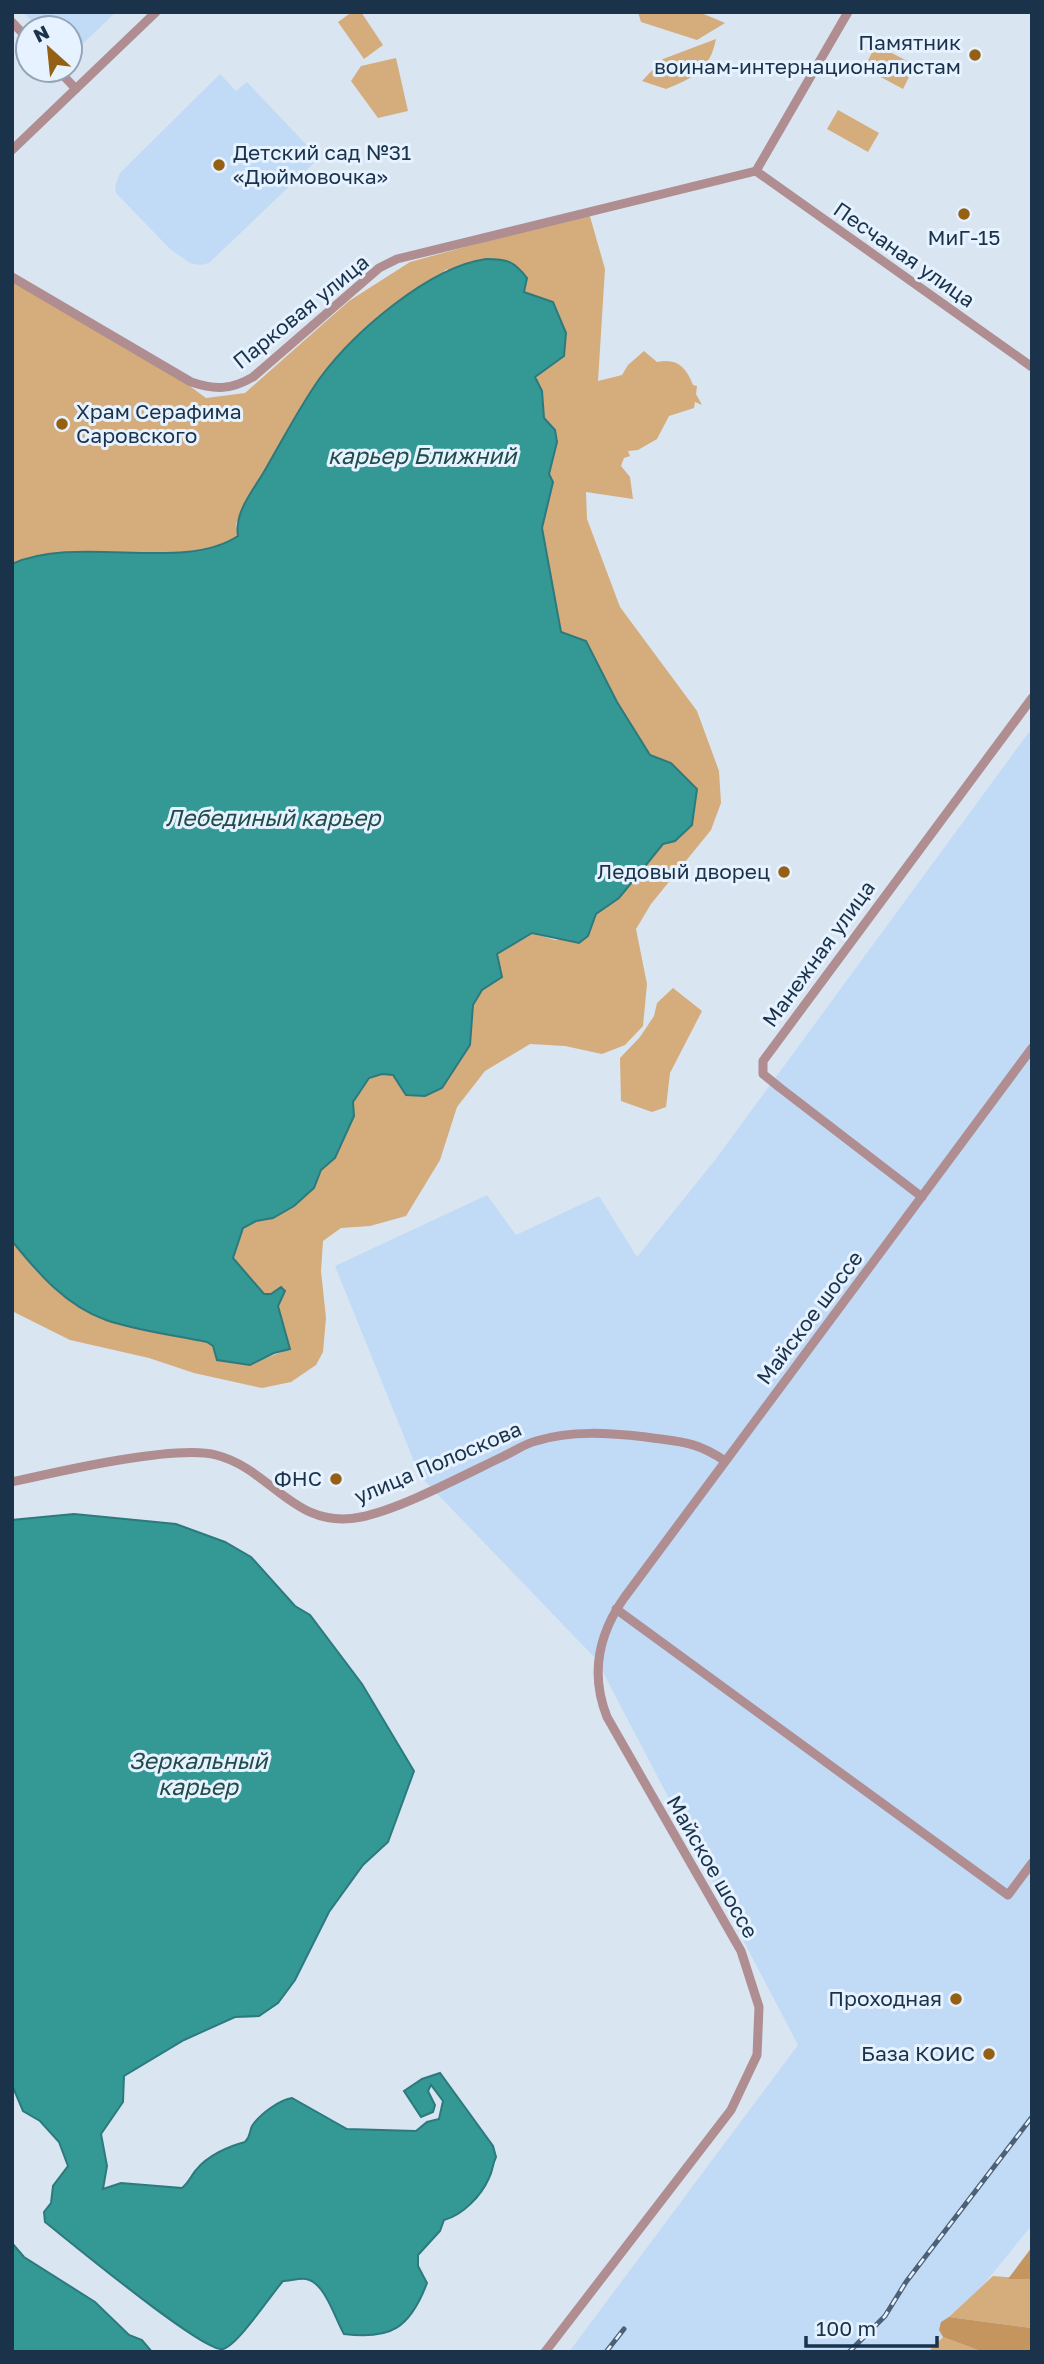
<svg xmlns="http://www.w3.org/2000/svg" width="1044" height="2364" font-family="'Golos Text',sans-serif">
  <style>
    .built { fill: #c1dbf6 }
    .green { fill: #d5ac7c }
    .forest { fill: #c4955e }
    .water { fill: #349994; stroke: #2c7a7e; stroke-width: 2 }
    .lines { fill: none; stroke-linecap: round; stroke-linejoin: round }
    .minor { stroke: #af8d91; stroke-width: 9 }
    .rail-casing { stroke: #4c6176; stroke-width: 5 }
    .rail { stroke: #e6f2ff; stroke-width: 2.5; stroke-dasharray: 8; stroke-linecap: butt }
    .poi-dot { fill: #946014; stroke: #e6f2ff; stroke-width: 2.5 }
    .labels { text-anchor: middle; stroke-width: 6; stroke-linejoin: round; paint-order: stroke }
    .poi-label { font-size: 21px; fill: #1a324a; stroke: #e6f2ff; text-anchor: end }
    .street-label { font-size: 21px; fill: #1a324a; stroke: #e6f2ff }
    .water-label { font-size: 23px; font-style: italic; fill: #204c49; stroke: #e6f2ff }
  </style>
  <rect width="100%" height="100%" fill="#d9e5f1"/>
  <path class="built" d="M23 12H116L70 56V28H38Z
    M220 74 236 91 247 82 319 158 209 263 200 265 190 263 170 249 116 193 115 186 120 173Z
    M1032 728V2225L929 2352H569L798 2045 596 1659 420 1476 335 1266 487 1195 516 1235 599 1196 637 1257 715 1160Z"/>
  <path class="green" d="M352 12H361L383 45 364 59 338 22Z
    M638 12H699L725 23 697 40 641 22Z
    M716 39C710 70 693 78 666 89L642 81 663 59Z
    M876 45 915 65 903 89 864 68Z
    M396 58 408 111 378 118 351 81 361 66Z
    M838 110 879 133 868 152 827 129Z
    M589 213 605 269 598 381 622 375 628 365 644 351 657 362C677 358 686 367 693 385L697 386 696 394 702 405 695 402 694 408 669 416 657 439 638 450 628 451 630 456 624 458 621 466 630 477 633 499 586 492 587 519 620 607 697 711 719 771 721 803 711 830 651 904 636 929 647 984 643 1026 625 1045 602 1054 565 1046 530 1044 485 1071 457 1107 440 1160 406 1216 370 1226 341 1228 323 1241 321 1271 326 1318 323 1352 316 1365 291 1382 262 1388 194 1373 149 1358 70 1340 12 1311V1241L55 1289 106 1320 207 1342 213 1346 218 1360 249 1365 289 1349 278 1306 271 1294H264L233 1257 243 1228 256 1220 273 1218 294 1206 314 1188 321 1170 335 1158 348 1131 353 1102 369 1078 382 1074 393 1075 406 1095 442 1088 470 1045 473 1006 482 990 502 977 497 954 532 933 555 940 588 936 593 918 603 907 619 898 663 843 671 763 650 755 617 702 561 632 542 528 553 482 549 474 557 442 555 430 544 418 542 391 447 269 360 335 321 377 248 497 236 524 238 536C181 573 79 534 12 564V281L187 384 206 398 245 393 349 301 410 262Z
    M673 988 702 1011 670 1073 666 1107 652 1112 621 1101 620 1058 640 1037 654 1016 657 1003Z
    M993 2276 1032 2279V2328L949 2317Z
    M943 2337 983 2352H928Z"/>
  <path class="forest" d="M1032 2247V2279H1008Z
    M949 2317 1032 2328V2352H983L943 2337 939 2330 941 2322Z"/>
  <path class="water" d="M486 259C507 259 514 261 527 278L524 292 553 302 566 333 564 356 535 377 542 391 544 418 555 430 557 442 549 474 553 482 542 528 561 632 586 641 617 702 650 755 671 763 697 789 692 825 675 841 663 844 619 898 596 914 588 936 579 943 532 933 497 954 502 977 482 990 473 1005 470 1045 442 1088 425 1096 406 1095 393 1075 382 1074 369 1078 353 1102 354 1116 335 1158 321 1170 314 1188 294 1206 273 1218 256 1221 243 1228 233 1258 264 1294H271L281 1287 285 1291 278 1306 290 1349 274 1353 250 1365 217 1360 213 1346 207 1342C174 1335 138 1331 106 1320 66 1306 38 1273 12 1241V564C79 534 182 573 238 536 234 512 253 491 265 470 283 439 300 406 320 378 354 332 429 267 486 259Z
    M74 1514 176 1524 225 1542 251 1557 295 1606 310 1615 362 1684 414 1771 388 1842 363 1865 329 1912 295 1980 278 2003 259 2016 235 2017 184 2040 124 2076 123 2102 101 2134 107 2166 103 2189 121 2183 182 2188C189 2182 191 2176 196 2170 207 2156 229 2146 245 2142 251 2136 249 2132 252 2126 260 2114 279 2100 292 2098L347 2129 416 2131 427 2122 439 2119 443 2101 431 2085 428 2091 435 2105 433 2112 421 2117 404 2091 422 2079 440 2073 493 2146 496 2157C492 2165 493 2171 489 2178 481 2196 463 2215 444 2220L440 2231 418 2255V2266L427 2283C410 2328 391 2340 344 2334 335 2319 325 2282 306 2279 299 2278 289 2281 283 2281 270 2296 238 2345 223 2349 205 2354 68 2240 45 2222L44 2212 51 2203 53 2186 68 2166 59 2142 40 2121 23 2111 12 2085V1520Z
    M12 2243 24 2257 95 2302 129 2335 142 2340 152 2352H12Z"/>
  <g class="lines">
    <path class="minor" d="M12 22 28 39
      M58 70 76 89
      M12 150 156 12
      M756 171 1032 367
      M756 171 848 12
      M12 277 191 382C215 390 231 390 253 377L379 268 397 259 756 171
      M922 1197 779 1087 763 1074V1061L1032 698
      M12 1482C56 1472 176 1444 216 1455 272 1469 294 1531 361 1517 401 1509 464 1475 502 1457 513 1452 524 1444 536 1441 572 1430 609 1433 646 1437 680 1442 696 1441 725 1461
      M616 1609 1008 1895 1032 1863
      M545 2352 731 2110 757 2055 759 2007 741 1951 607 1717C590 1674 598 1635 624 1598L1032 1048"/>
    <defs>
      <path id="rail" d="M606 2352 624 2329
        M849 2352 885 2316 906 2282 1032 2117"/>
    </defs>
    <use href="#rail" class="rail-casing"/>
    <use href="#rail" class="rail"/>
  </g>
  <g class="poi-dot">
    <circle cx="975" cy="55" r="7"/>
    <circle cx="219" cy="165" r="7"/>
    <circle cx="964" cy="214" r="7"/>
    <circle cx="62" cy="424" r="7"/>
    <circle cx="784" cy="872" r="7"/>
    <circle cx="336" cy="1479" r="7"/>
    <circle cx="956" cy="1999" r="7"/>
    <circle cx="989" cy="2054" r="7"/>
  </g>
  <g class="labels">
    <g class="poi-label">
      <text x="961" y="50">Памятник<tspan x="961" dy="24">воинам-интернационалистам</tspan></text>
      <text x="233" y="160" text-anchor="start">Детский сад №31<tspan x="233" dy="24">«Дюймовочка»</tspan></text>
      <text x="964" y="245" text-anchor="middle">МиГ-15</text>
      <text x="76" y="419" text-anchor="start">Храм Серафима<tspan x="76" dy="24">Саровского</tspan></text>
      <text x="770" y="879">Ледовый дворец</text>
      <text x="322" y="1486">ФНС</text>
      <text x="942" y="2006">Проходная</text>
      <text x="975" y="2061">База КОИС</text>
    </g>
    <g class="street-label">
      <text transform="translate(904 255) rotate(35)" y="7">Песчаная улица</text>
      <text transform="translate(301 312) rotate(-39)" y="7">Парковая улица</text>
      <text transform="translate(819 954) rotate(-54)" y="7">Манежная улица</text>
      <text transform="translate(810 1318) rotate(-53)" y="7">Майское шоссе</text>
      <text transform="translate(438 1463) rotate(-23)" y="7">улица Полоскова</text>
      <text transform="translate(712 1867) rotate(60)" y="7">Майское шоссе</text>
    </g>
    <g class="water-label">
      <text x="422" y="464">карьер Ближний</text>
      <text x="273" y="826">Лебединый карьер</text>
      <text x="198" y="1769">Зеркальный<tspan x="198" dy="26">карьер</tspan></text>
    </g>
  </g>
  <rect width="1044" height="2364" fill="none" stroke="#1a324a" stroke-width="28"/>
  <g transform="translate(49 49) rotate(333)"><circle r="33" fill="#e6f2ff" stroke="#94a5b7" stroke-width="2"/>
  <path d="M0-5L12 26L0 18L-12 26Z" fill="#946014"/>
  <text y="-10" font-size="19" font-weight="bold" text-anchor="middle" fill="#1a324a">N</text>
  </g>
  <path d="M806 2336v10h131v-10" fill="none" stroke="#1a324a" stroke-width="3.5"/>
  <text x="816" y="2336" font-size="21" fill="#1a324a" stroke="#e6f2ff" stroke-width="5" paint-order="stroke">100 m</text>
</svg>
